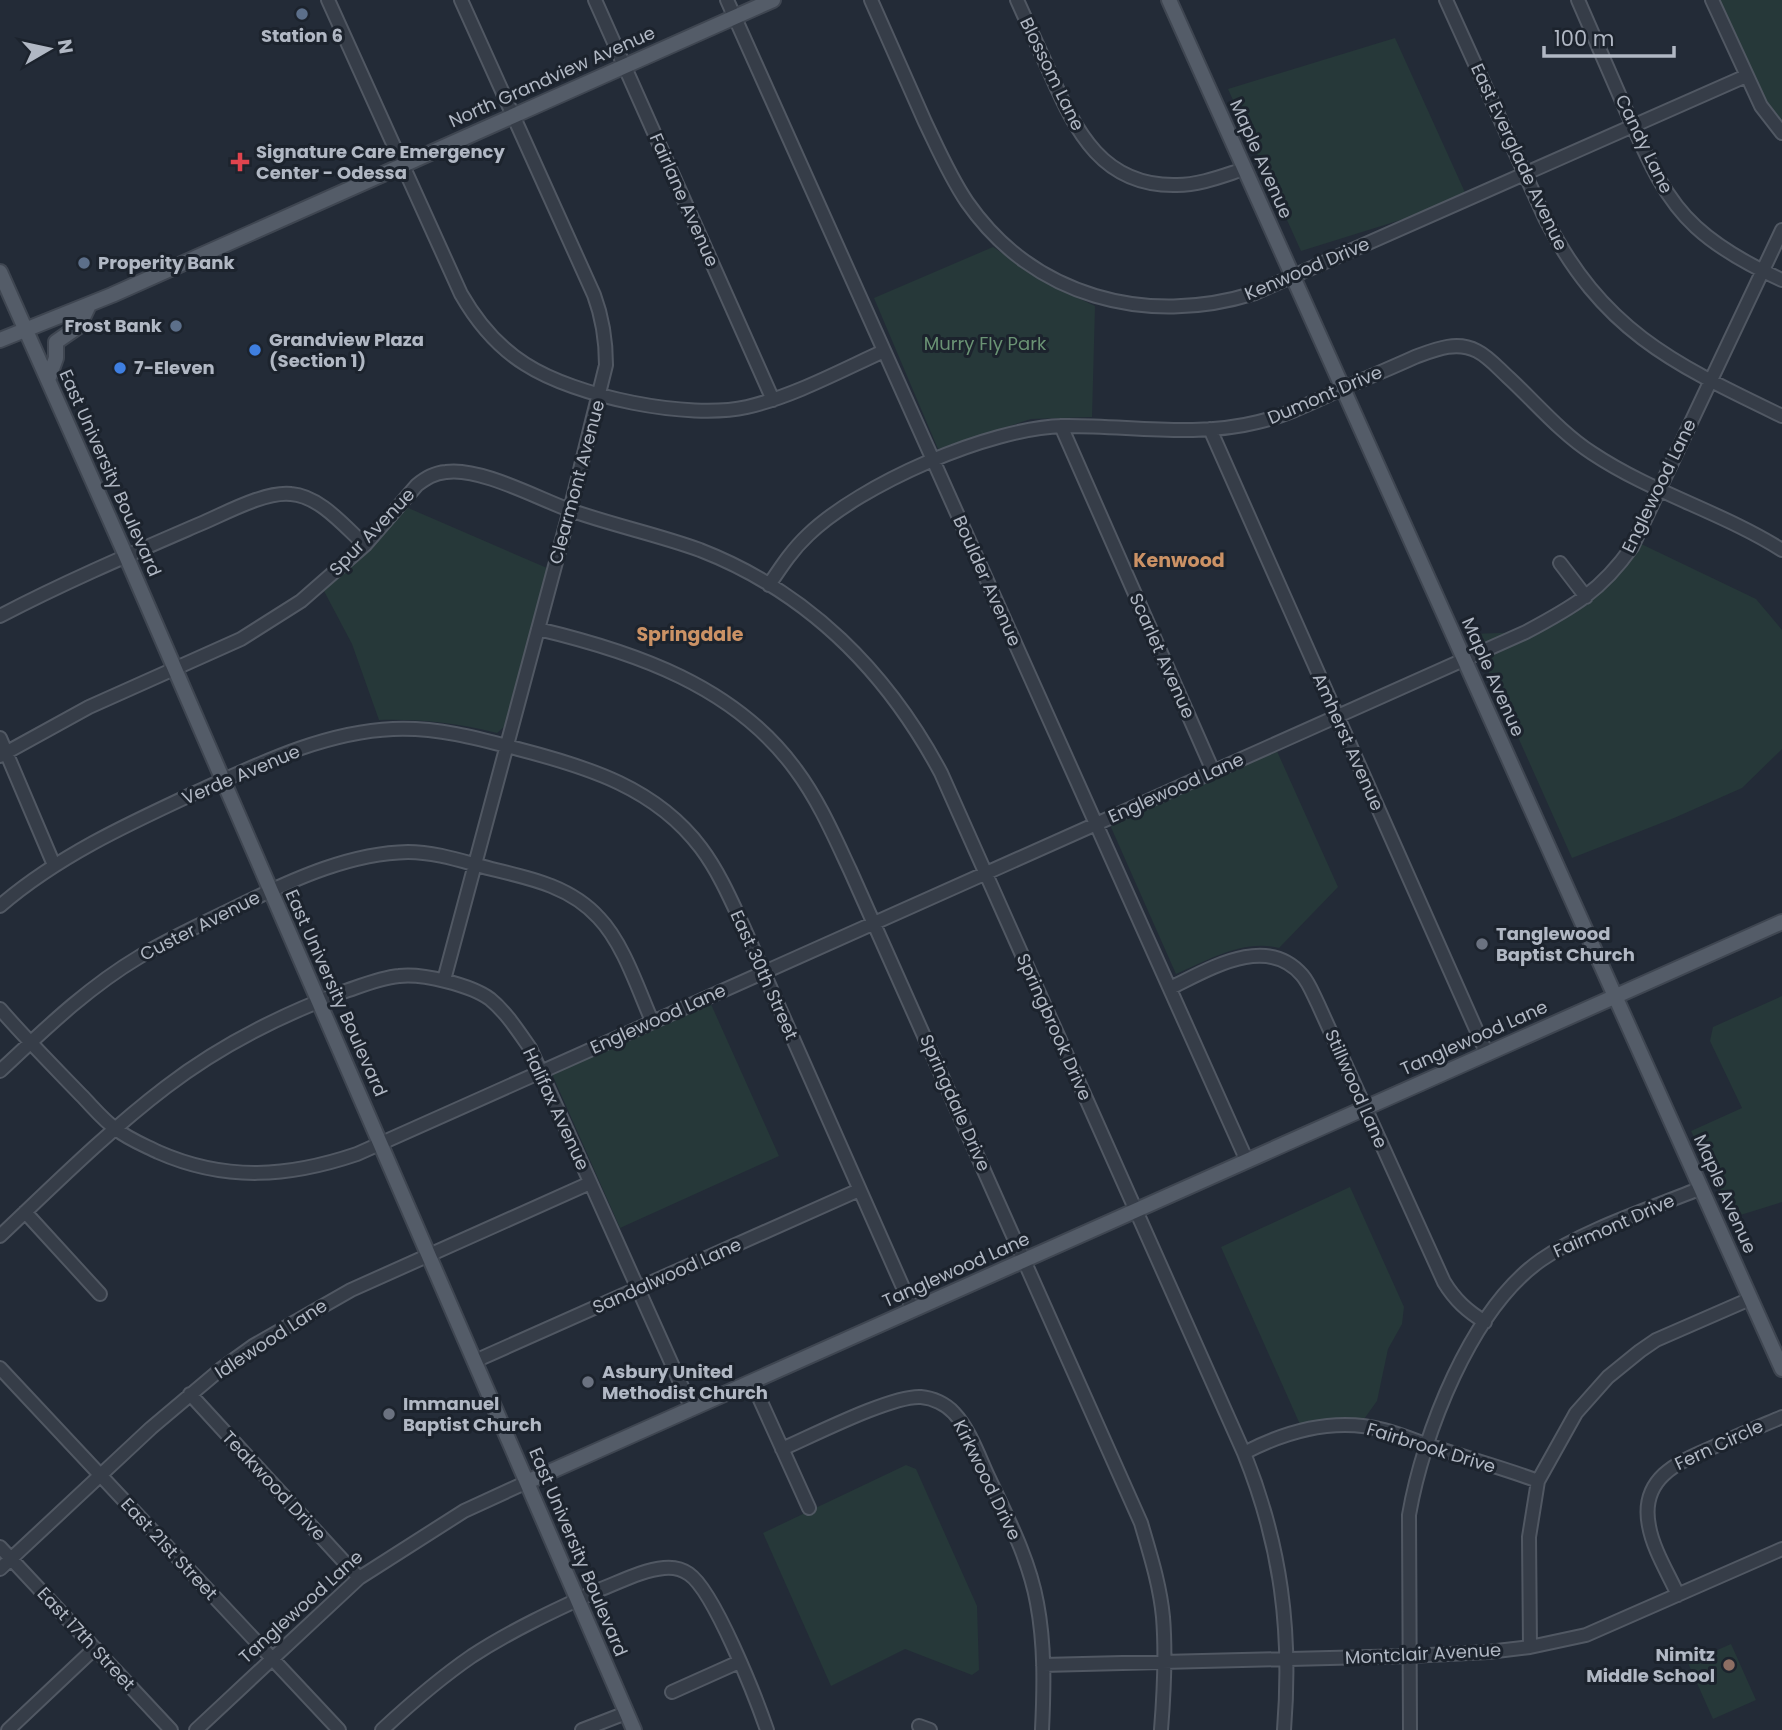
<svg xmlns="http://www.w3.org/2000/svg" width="1782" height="1730" font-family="Poppins,sans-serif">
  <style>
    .green { fill: #263839 }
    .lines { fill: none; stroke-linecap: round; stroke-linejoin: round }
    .minor-casing { stroke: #515863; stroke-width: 16 }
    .major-casing { stroke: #3f4651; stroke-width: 18 }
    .minor { stroke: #363d48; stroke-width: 12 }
    .major { stroke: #545c68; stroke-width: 14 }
    .service-dot { fill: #5c6f8a; stroke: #1c232d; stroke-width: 2.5 }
    .health-dot { fill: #e0444e; stroke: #1c232d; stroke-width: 2.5 }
    .shop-dot { fill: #3f7fe0; stroke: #1c232d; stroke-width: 2.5 }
    .worship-dot { fill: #6b7280; stroke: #1c232d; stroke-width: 2.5 }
    .education-dot { fill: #8d6e63; stroke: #1c232d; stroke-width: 2.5 }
    .labels { text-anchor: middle; stroke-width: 6; stroke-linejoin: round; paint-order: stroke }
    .poi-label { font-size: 18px; font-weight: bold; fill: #b1b8c4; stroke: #1c232d; text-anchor: start }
    .street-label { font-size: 18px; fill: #b1b8c4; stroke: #1c232d }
    .park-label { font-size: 18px; fill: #6a9374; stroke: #1c232d }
    .neighbourhood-label { font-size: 19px; font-weight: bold; fill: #cb9265; stroke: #1c232d }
  </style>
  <rect width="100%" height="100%" fill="#232b37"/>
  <path class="green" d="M1712 0H1782V133Z
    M1395 38 1468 199 1301 251 1228 89Z
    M993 247 1053 286 1095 306 1092 417 1031 419 938 449 874 298Z
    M406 507 547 568 505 726 497 733C457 723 420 719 379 720L352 644 324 591 373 544Z
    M1635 541 1756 599 1782 630V749L1742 788 1674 818 1572 858 1472 634 1526 632 1572 607Z
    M1276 749 1338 887 1279 948C1243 939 1209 960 1176 974L1110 825Z
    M1782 996V1202L1734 1217 1691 1131 1742 1108 1710 1041 1713 1027Z
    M710 1002 779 1156 620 1228 552 1074Z
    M1350 1187 1404 1307 1402 1324 1388 1349 1377 1401 1359 1426 1302 1429 1221 1247Z
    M906 1465 916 1469 977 1606 979 1670 972 1675 905 1649 831 1686 763 1533Z
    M1731 1644 1756 1700 1713 1719 1688 1663Z"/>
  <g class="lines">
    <defs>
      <path id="minor" d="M328 0 461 294C477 322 498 347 525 364 576 397 688 420 747 407 794 396 840 371 884 351
        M595 0 773 400
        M727 0 1247 1161
        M871 0C889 41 907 81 925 122 938 149 950 177 967 202 1033 297 1147 327 1255 293L1746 76
        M1017 0C1028 24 1039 49 1050 73 1076 132 1103 187 1177 185 1200 185 1222 176 1244 169
        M1446 0 1545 218C1603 331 1672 363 1782 416
        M1578 0C1594 36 1609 72 1625 108 1644 150 1661 195 1696 227 1721 250 1751 266 1782 280
        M1712 0 1761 106 1782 133
        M1061 426 1213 771
        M1210 429 1487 1054
        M1560 563 1586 597
        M769 585C781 567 792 550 808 535 861 484 989 428 1063 426 1127 425 1195 438 1258 422 1288 415 1315 401 1342 389 1366 378 1391 368 1415 357 1434 350 1456 340 1477 351 1489 357 1499 369 1509 378 1536 403 1561 433 1592 453 1652 493 1722 512 1782 550
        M0 616C65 582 133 553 200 524 224 514 265 491 291 494 320 496 345 527 365 545
        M538 629C635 652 735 686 796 770 819 801 834 836 850 870L1141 1523C1150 1554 1160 1585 1163 1617 1166 1654 1164 1693 1161 1730
        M0 738 54 865
        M0 756 89 707 241 639 301 601 365 545 417 485C426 478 434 473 446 472 479 467 535 497 567 509 611 525 656 534 700 550 808 592 887 672 941 773L1244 1453C1281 1545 1292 1631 1284 1730
        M0 906C58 856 128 824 197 792 259 764 324 732 393 729 436 727 477 738 518 749 588 767 656 788 701 848 719 872 731 900 744 928L913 1310
        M444 980 570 510 606 365C606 340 603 319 594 295L461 0
        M1170 988C1208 970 1266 933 1302 975 1309 983 1313 994 1318 1004L1444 1282C1455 1300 1467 1311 1485 1322
        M0 1009C26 1039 54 1067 81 1095 92 1106 103 1120 116 1129 128 1139 144 1145 158 1152 226 1182 289 1177 357 1154L1526 632C1573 607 1601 591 1632 547L1782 230
        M0 1071C44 1030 87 988 139 957 174 936 211 920 247 902 296 878 352 853 408 852 438 852 467 863 496 870 534 879 572 888 599 918 623 943 638 989 652 1021
        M25 1212 100 1294
        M0 1236C54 1185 107 1132 166 1087 218 1047 281 1015 343 992 361 986 379 978 399 976 422 973 471 985 490 999 506 1012 518 1031 530 1048L692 1409
        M475 1361 859 1190
        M0 1368 339 1730
        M752 1382 809 1508
        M190 1394 359 1578
        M782 1449C812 1436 892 1395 921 1397 933 1398 946 1404 954 1413 969 1429 978 1454 987 1474 1006 1515 1029 1558 1037 1603 1045 1645 1044 1688 1042 1730
        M1244 1453C1288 1430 1335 1417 1384 1430 1403 1435 1421 1443 1440 1449 1473 1460 1506 1469 1538 1481
        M0 1547 171 1730
        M0 1569 151 1428 221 1369 253 1346 351 1290 590 1183
        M1678 1595C1668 1573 1653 1549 1649 1526 1639 1476 1681 1461 1718 1445 1739 1435 1761 1426 1782 1417
        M1530 1647 1529 1537 1538 1481 1576 1413 1608 1377 1640 1351 1656 1340 1750 1299
        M1043 1665 1409 1656 1488 1652 1530 1647 1586 1635 1782 1549
        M672 1692 739 1662
        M919 1726 930 1730
        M8 1730 95 1648
        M196 1730 359 1578 464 1511 527 1482
        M382 1730C410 1704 440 1678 472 1656 512 1630 555 1610 599 1590 620 1582 642 1570 664 1568 674 1567 682 1569 689 1574 714 1591 756 1698 767 1730
        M582 1730 626 1713
        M1410 1730 1409 1515C1423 1434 1471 1309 1541 1260 1586 1229 1650 1209 1701 1188"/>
      <path id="major" d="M1169 0 1782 1369
        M0 272 126 556 634 1730
        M0 340 112 295 773 0
        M48 380 56 358V342L79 326 89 305
        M527 1482 1782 922"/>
    </defs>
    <use href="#minor" class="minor-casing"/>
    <use href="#major" class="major-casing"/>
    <use href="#minor" class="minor"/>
    <use href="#major" class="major"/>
  </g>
  <g class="service-dot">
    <circle cx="302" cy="14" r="7"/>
    <circle cx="84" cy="263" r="7"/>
    <circle cx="176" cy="326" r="7"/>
  </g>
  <path class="health-dot" d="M236.5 151.5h7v7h7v7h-7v7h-7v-7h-7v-7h7z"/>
  <g class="shop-dot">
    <circle cx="255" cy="350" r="7"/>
    <circle cx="120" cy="368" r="7"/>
  </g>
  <g class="worship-dot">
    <circle cx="1482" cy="944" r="7"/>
    <circle cx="588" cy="1382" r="7"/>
    <circle cx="389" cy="1414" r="7"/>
  </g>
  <circle class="education-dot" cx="1729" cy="1665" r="7"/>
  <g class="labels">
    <g class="poi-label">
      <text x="302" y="42" text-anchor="middle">Station 6</text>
      <text x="256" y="158">Signature Care Emergency<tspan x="256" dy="21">Center - Odessa</tspan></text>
      <text x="98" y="269">Properity Bank</text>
      <text x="162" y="332" text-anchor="end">Frost Bank</text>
      <text x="269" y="346">Grandview Plaza<tspan x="269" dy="21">(Section 1)</tspan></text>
      <text x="134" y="374">7-Eleven</text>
      <text x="1496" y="940">Tanglewood<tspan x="1496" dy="21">Baptist Church</tspan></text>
      <text x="602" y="1378">Asbury United<tspan x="602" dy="21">Methodist Church</tspan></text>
      <text x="403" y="1410">Immanuel<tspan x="403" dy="21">Baptist Church</tspan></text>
      <text x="1715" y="1661" text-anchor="end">Nimitz<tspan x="1715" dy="21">Middle School</tspan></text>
    </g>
    <g class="street-label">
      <text transform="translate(1052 74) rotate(64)" y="6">Blossom Lane</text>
      <text transform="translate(552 77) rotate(-24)" y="6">North Grandview Avenue</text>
      <text transform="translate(1644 144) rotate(64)" y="6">Candy Lane</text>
      <text transform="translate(1519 157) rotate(65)" y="6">East Everglade Avenue</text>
      <text transform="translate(1261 159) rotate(66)" y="6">Maple Avenue</text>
      <text transform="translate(684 200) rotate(66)" y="6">Fairlane Avenue</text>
      <text transform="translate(1307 269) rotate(-23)" y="6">Kenwood Drive</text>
      <text transform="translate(1325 395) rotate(-23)" y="6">Dumont Drive</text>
      <text transform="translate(110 473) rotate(66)" y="6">East University Boulevard</text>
      <text transform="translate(577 482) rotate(-75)" y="6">Clearmont Avenue</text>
      <text transform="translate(1659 486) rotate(-64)" y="6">Englewood Lane</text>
      <text transform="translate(372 532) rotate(-46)" y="6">Spur Avenue</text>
      <text transform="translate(987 581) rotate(66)" y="6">Boulder Avenue</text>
      <text transform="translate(1162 656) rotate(66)" y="6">Scarlet Avenue</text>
      <text transform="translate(1493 677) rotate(66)" y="6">Maple Avenue</text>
      <text transform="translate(1348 742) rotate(66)" y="6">Amherst Avenue</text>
      <text transform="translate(241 775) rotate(-23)" y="6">Verde Avenue</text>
      <text transform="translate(1176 788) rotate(-24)" y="6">Englewood Lane</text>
      <text transform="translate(200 926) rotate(-27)" y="6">Custer Avenue</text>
      <text transform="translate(764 975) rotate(66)" y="6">East 30th Street</text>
      <text transform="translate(336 993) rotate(66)" y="6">East University Boulevard</text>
      <text transform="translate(658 1019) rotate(-24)" y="6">Englewood Lane</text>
      <text transform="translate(1054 1027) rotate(66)" y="6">Springbrook Drive</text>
      <text transform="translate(1474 1038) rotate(-24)" y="6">Tanglewood Lane</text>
      <text transform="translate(1356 1089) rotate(66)" y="6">Stillwood Lane</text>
      <text transform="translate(955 1103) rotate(66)" y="6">Springdale Drive</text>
      <text transform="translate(556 1109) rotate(65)" y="6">Halifax Avenue</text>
      <text transform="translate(1725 1194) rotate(66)" y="6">Maple Avenue</text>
      <text transform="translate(1614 1226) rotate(-24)" y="6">Fairmont Drive</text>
      <text transform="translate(956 1270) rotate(-24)" y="6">Tanglewood Lane</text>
      <text transform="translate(667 1276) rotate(-24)" y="6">Sandalwood Lane</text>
      <text transform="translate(271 1339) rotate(-33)" y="6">Idlewood Lane</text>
      <text transform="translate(1719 1445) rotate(-25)" y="6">Fern Circle</text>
      <text transform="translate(1431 1448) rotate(17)" y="6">Fairbrook Drive</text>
      <text transform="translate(987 1480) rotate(64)" y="6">Kirkwood Drive</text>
      <text transform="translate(274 1486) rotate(47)" y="6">Teakwood Drive</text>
      <text transform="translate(169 1549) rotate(47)" y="6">East 21st Street</text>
      <text transform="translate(578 1552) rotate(67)" y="6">East University Boulevard</text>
      <text transform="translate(301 1607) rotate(-42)" y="6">Tanglewood Lane</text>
      <text transform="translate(86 1639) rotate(47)" y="6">East 17th Street</text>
      <text transform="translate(1423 1654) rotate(-3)" y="6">Montclair Avenue</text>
    </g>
    <g class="park-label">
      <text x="985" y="350">Murry Fly Park</text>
    </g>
    <g class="neighbourhood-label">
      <text x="1179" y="567">Kenwood</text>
      <text x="690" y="641">Springdale</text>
    </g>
  </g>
  <g transform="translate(49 49) rotate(81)" stroke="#1c232d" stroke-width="5" paint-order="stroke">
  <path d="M0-5L12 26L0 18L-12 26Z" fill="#b1b8c4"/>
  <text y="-10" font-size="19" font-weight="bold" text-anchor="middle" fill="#b1b8c4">N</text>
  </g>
  <path d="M1544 46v10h130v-10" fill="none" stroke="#b1b8c4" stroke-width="3.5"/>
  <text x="1554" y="46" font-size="21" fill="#b1b8c4" stroke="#1c232d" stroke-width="5" paint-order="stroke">100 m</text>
</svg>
